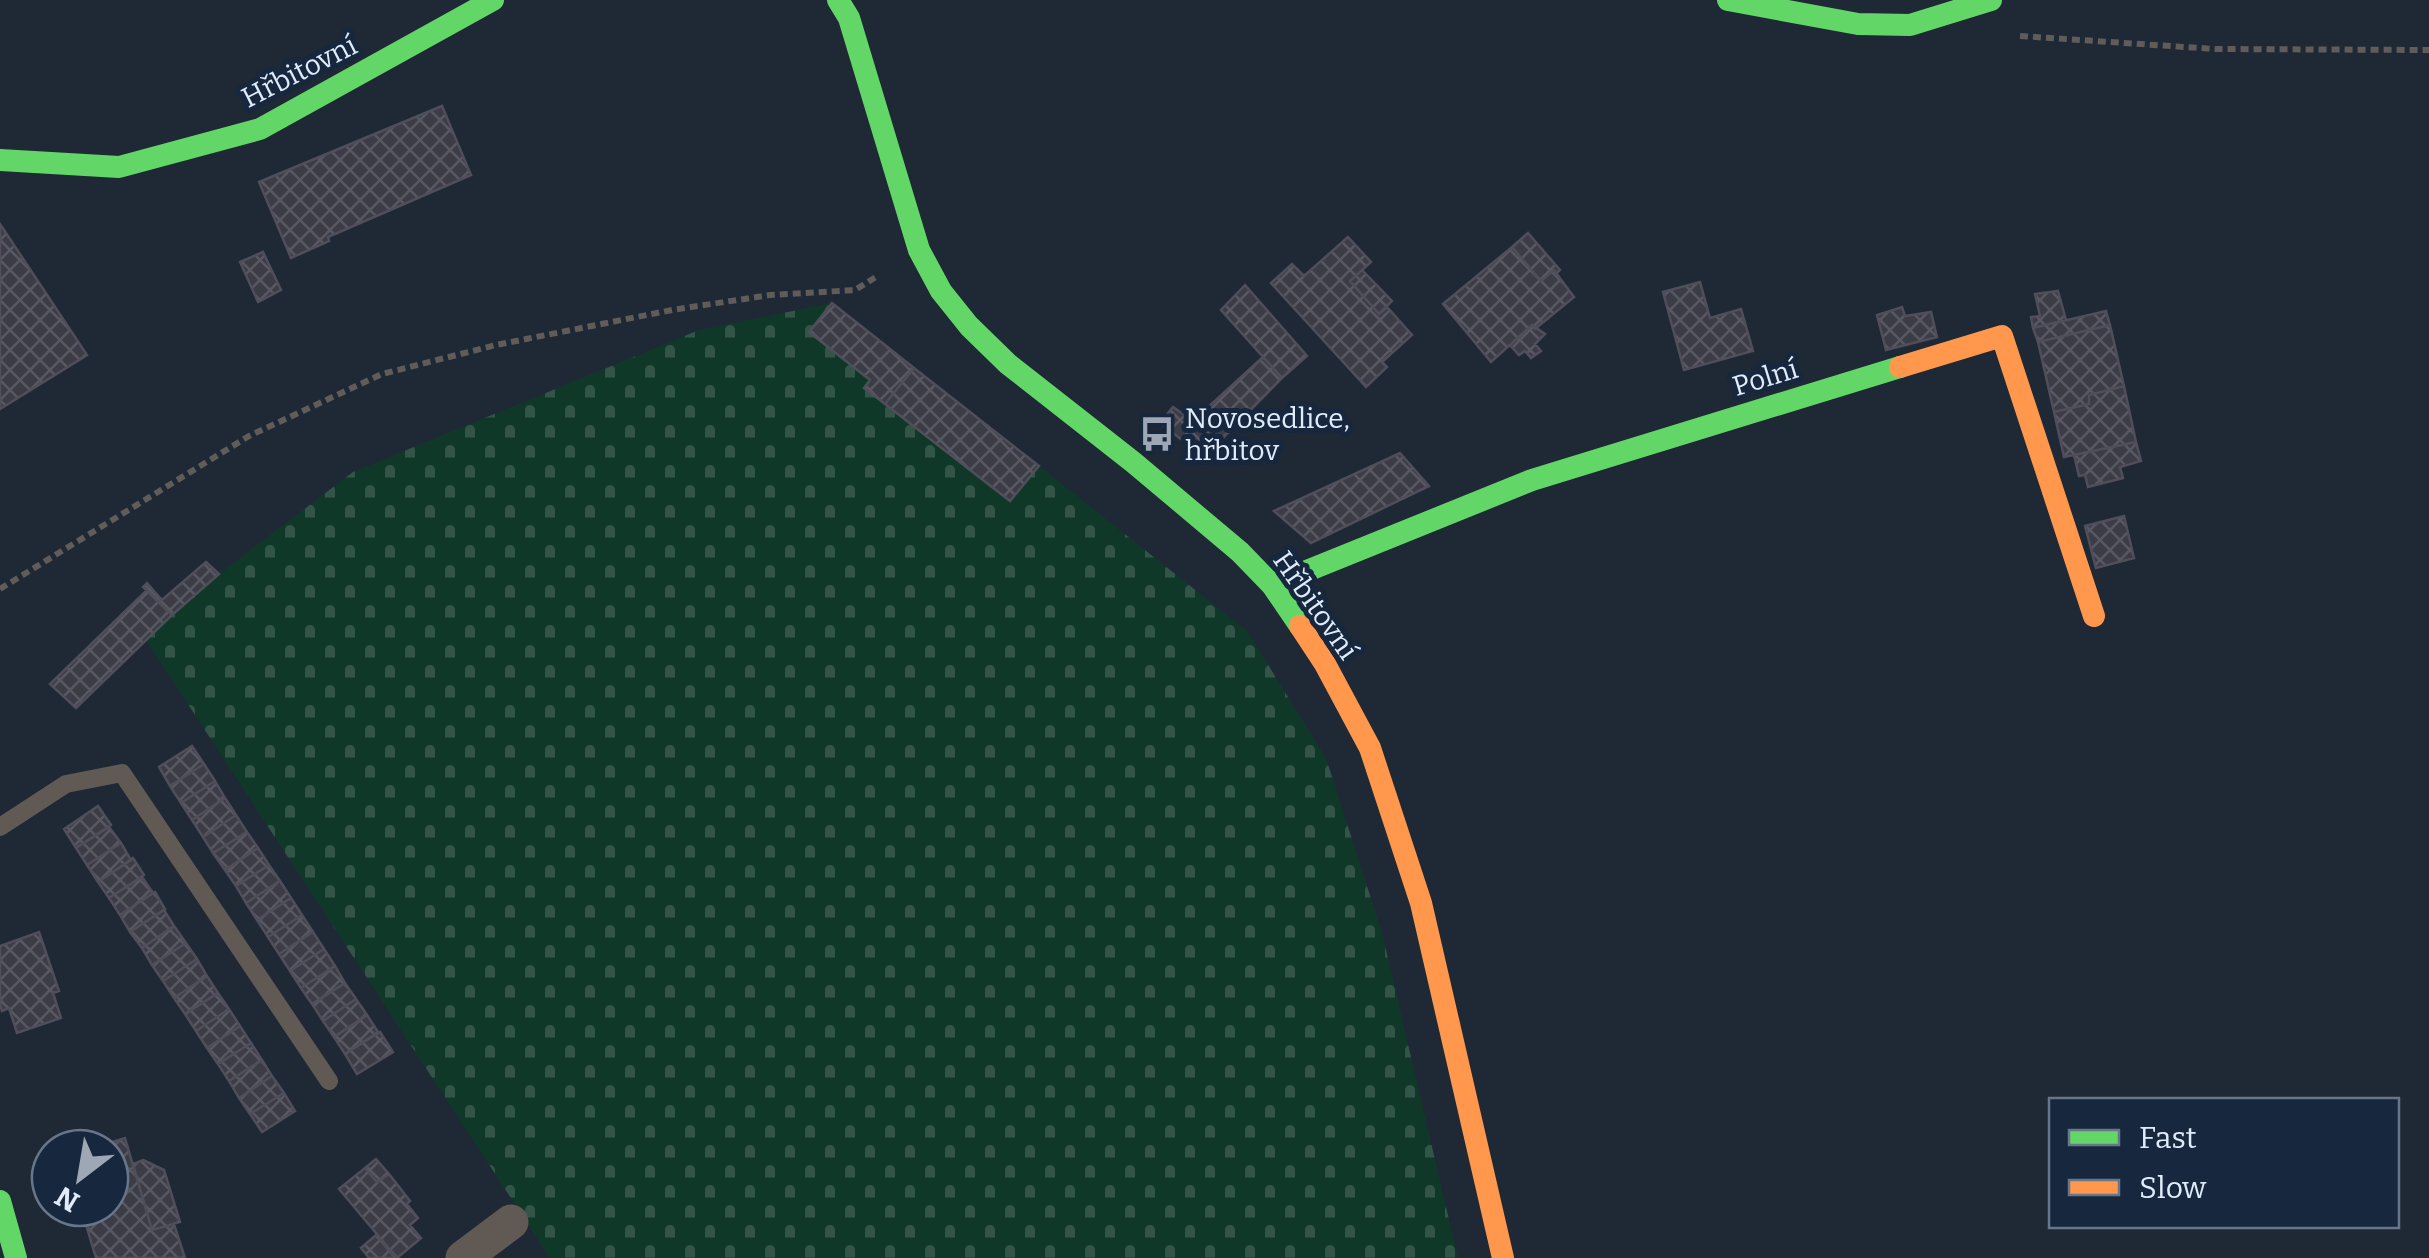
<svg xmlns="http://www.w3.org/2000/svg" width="2429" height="1258" font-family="Bitter,serif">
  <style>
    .cemetery { fill: url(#cemetery-stones) }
    .building { fill: url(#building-cross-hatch); stroke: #4f4e5a; stroke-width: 2.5 }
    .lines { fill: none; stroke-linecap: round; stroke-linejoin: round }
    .path { stroke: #5f5c5a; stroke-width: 6; stroke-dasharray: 8 5; stroke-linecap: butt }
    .lane { stroke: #615a54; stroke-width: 18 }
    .street { stroke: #615a54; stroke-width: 35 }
    .fast { stroke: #63d668; stroke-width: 22 }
    .slow { stroke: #ff974d; stroke-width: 22 }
    .labels { text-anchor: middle; stroke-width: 10; stroke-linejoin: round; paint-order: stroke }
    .street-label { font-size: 28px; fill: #e1ecfb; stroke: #16273e }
    .poi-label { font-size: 28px; fill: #e1ecfb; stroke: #16273e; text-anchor: start }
  </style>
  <defs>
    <pattern id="cemetery-stones" width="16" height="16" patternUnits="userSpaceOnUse" patternTransform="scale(2.5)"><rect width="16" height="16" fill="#103828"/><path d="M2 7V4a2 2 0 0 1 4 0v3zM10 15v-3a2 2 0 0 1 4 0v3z" fill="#325548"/></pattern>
    <pattern id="building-cross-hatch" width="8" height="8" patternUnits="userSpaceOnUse" patternTransform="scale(2.5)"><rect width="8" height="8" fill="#3c3c47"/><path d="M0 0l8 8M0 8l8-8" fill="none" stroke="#585862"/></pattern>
  </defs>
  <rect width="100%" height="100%" fill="#1f2835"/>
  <path class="cemetery" d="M832 303 809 332 870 380 865 389 1010 501 1039 466 1247 631 1326 758 1382 933 1458 1258H550L146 640 219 574 353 472 699 330Z"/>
  <path class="building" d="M442 106 471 175 328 237 329 241 291 258 259 182Z
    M0 224 87 355 0 409Z
    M1528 233 1560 270 1556 274 1554 270 1541 281 1512 247Z
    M1348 237 1371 262 1350 281 1379 314 1387 307 1412 335 1382 362 1387 367 1366 387 1271 283 1292 264 1304 276Z
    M1512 247 1541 281 1554 270 1574 297 1535 329 1532 325 1491 362 1443 304Z
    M263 252 281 290 258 302 240 262Z
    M1362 270 1392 301 1379 314 1350 281Z
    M1700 282 1710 318 1741 309 1753 351 1684 370 1663 292Z
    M1245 285 1307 356 1282 378 1221 310Z
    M2058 291 2066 320 2033 328 2031 317 2040 316 2035 294Z
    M832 303 914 368 885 404 864 388 870 380 809 332Z
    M1902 307 1905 316 1931 312 1937 337 1886 350 1877 315Z
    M2106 311 2110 325 2038 342 2033 328Z
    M1532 325 1545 334 1535 344 1541 351 1531 358 1525 351 1519 355 1510 345Z
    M2110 325 2124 386 2089 395V404L2054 412 2038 342Z
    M1263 357 1282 378 1204 457 1160 423 1173 407 1193 421Z
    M914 368 1039 466 1010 501 885 404Z
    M2124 386 2136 442 2064 457 2054 412 2089 404V395Z
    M2136 442 2141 461 2120 467 2123 478 2088 487 2085 475 2079 476 2074 455Z
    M1400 453 1429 486 1311 543 1274 511Z
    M2124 516 2134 558 2096 568 2085 526Z
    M206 562 219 574 172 615 143 587 147 583 162 600Z
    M147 590 172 615 76 708 50 684Z
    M192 746 204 764 170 786 159 767Z
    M204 764 215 781 181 803 170 786Z
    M215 781 225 798 192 820 181 803Z
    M225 798 236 815 203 837 192 820Z
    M98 806 111 825 76 848 64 829Z
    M236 815 247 832 213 853 203 837Z
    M109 827 121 843 87 865 76 848Z
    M247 832 258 848 225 870 213 853Z
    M121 843 131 860 98 882 87 865Z
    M258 848 269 865 236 886 225 870Z
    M133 858 144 875 109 898 98 882Z
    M269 865 280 881 246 903 236 886Z
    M142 877 153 893 120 915 109 898Z
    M280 881 291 898 257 920 246 903Z
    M155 892 165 909 130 932 120 915Z
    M291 898 302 915 268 937 257 920Z
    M164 910 174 926 142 948 130 932Z
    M302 915 313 932 279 954 268 937Z
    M174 926 186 943 152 965 142 948Z
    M39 932 59 991 53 993 61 1018 17 1033 9 1008 2 1011 0 1004V946Z
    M313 932 324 949 290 971 279 954Z
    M186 943 197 959 163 981 152 965Z
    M324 949 335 966 301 988 290 971Z
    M197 959 207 976 174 998 163 981Z
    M335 966 345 983 312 1004 301 988Z
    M207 976 218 993 185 1014 174 998Z
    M345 983 356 999 323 1021 312 1004Z
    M218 993 229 1009 196 1031 185 1014Z
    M356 999 367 1015 334 1037 323 1021Z
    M229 1009 240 1026 207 1048 196 1031Z
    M367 1015 378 1032 345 1054 334 1037Z
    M240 1026 251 1043 218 1064 207 1048Z
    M380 1032 393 1052 357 1074 345 1054Z
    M251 1043 262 1060 229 1081 218 1064Z
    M262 1060 272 1076 239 1098 229 1081Z
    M272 1076 284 1093 250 1114 239 1098Z
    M284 1093 295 1111 262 1132 250 1114Z
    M125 1138 152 1230 174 1224 185 1258H96L81 1208H110V1148H92Z
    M376 1159 389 1174 377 1182 365 1168Z
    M143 1160 164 1170 180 1222 152 1230 133 1164Z
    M365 1168 377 1182 389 1174 410 1201 407 1204 418 1218 410 1225 421 1238 397 1258 339 1189Z
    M376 1235 395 1258H369L361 1248Z"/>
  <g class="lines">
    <path class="path" d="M2020 36 2215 49 2429 50
      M0 589 249 436 382 374 496 345 672 310 770 295 855 290 879 275"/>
    <path class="lane" d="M0 827 66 784 122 773 329 1081"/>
    <path class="street" d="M463 1258 511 1222"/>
    <path class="fast" d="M838 0 849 18 919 250 941 291 969 326 1008 364 1133 462 1240 552 1272 585 1300 626
      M1728 0 1858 24 1910 25 1991 0
      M0 160 119 167 260 129 493 0
      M1272 585 1532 480 1900 367
      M0 1201 16 1258"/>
    <path class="slow" d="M1900 367 2002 336 2094 616
      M1300 626 1325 664 1370 748 1421 903 1503 1258"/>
  </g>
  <defs>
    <symbol id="bus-bare" viewBox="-9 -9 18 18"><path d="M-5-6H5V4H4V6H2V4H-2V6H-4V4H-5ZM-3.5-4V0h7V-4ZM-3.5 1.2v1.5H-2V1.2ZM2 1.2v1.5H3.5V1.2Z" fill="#9da7b6" stroke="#16273e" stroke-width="2.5" paint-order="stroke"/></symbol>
  </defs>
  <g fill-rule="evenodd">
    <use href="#bus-bare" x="1132" y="409" width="50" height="50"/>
  </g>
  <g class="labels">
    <g class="street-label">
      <text transform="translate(299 71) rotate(-27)" y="10">Hřbitovní</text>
      <text transform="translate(1765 377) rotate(-17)" y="10">Polní</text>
      <text transform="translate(1316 605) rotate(55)" y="10">Hřbitovní</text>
    </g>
    <g class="poi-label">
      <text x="1185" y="428">Novosedlice,<tspan x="1185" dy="32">hřbitov</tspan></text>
    </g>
  </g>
  <rect x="2049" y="1098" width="350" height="130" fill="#16273e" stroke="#67768a" stroke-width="2.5"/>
  <rect x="2069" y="1130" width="50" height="15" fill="#63d668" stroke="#67768a" stroke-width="2.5"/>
  <text x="2139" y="1148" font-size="30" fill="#e1ecfb">Fast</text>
  <rect x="2069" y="1180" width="50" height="15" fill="#ff974d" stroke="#67768a" stroke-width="2.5"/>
  <text x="2139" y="1198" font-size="30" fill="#e1ecfb">Slow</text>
  <g transform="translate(80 1178) rotate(211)"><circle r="48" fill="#16273e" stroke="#67768a" stroke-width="2.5"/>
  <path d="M0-8L18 38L0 25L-18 38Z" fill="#9da7b6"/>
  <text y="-15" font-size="28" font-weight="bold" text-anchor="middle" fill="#e1ecfb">N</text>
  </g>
</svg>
